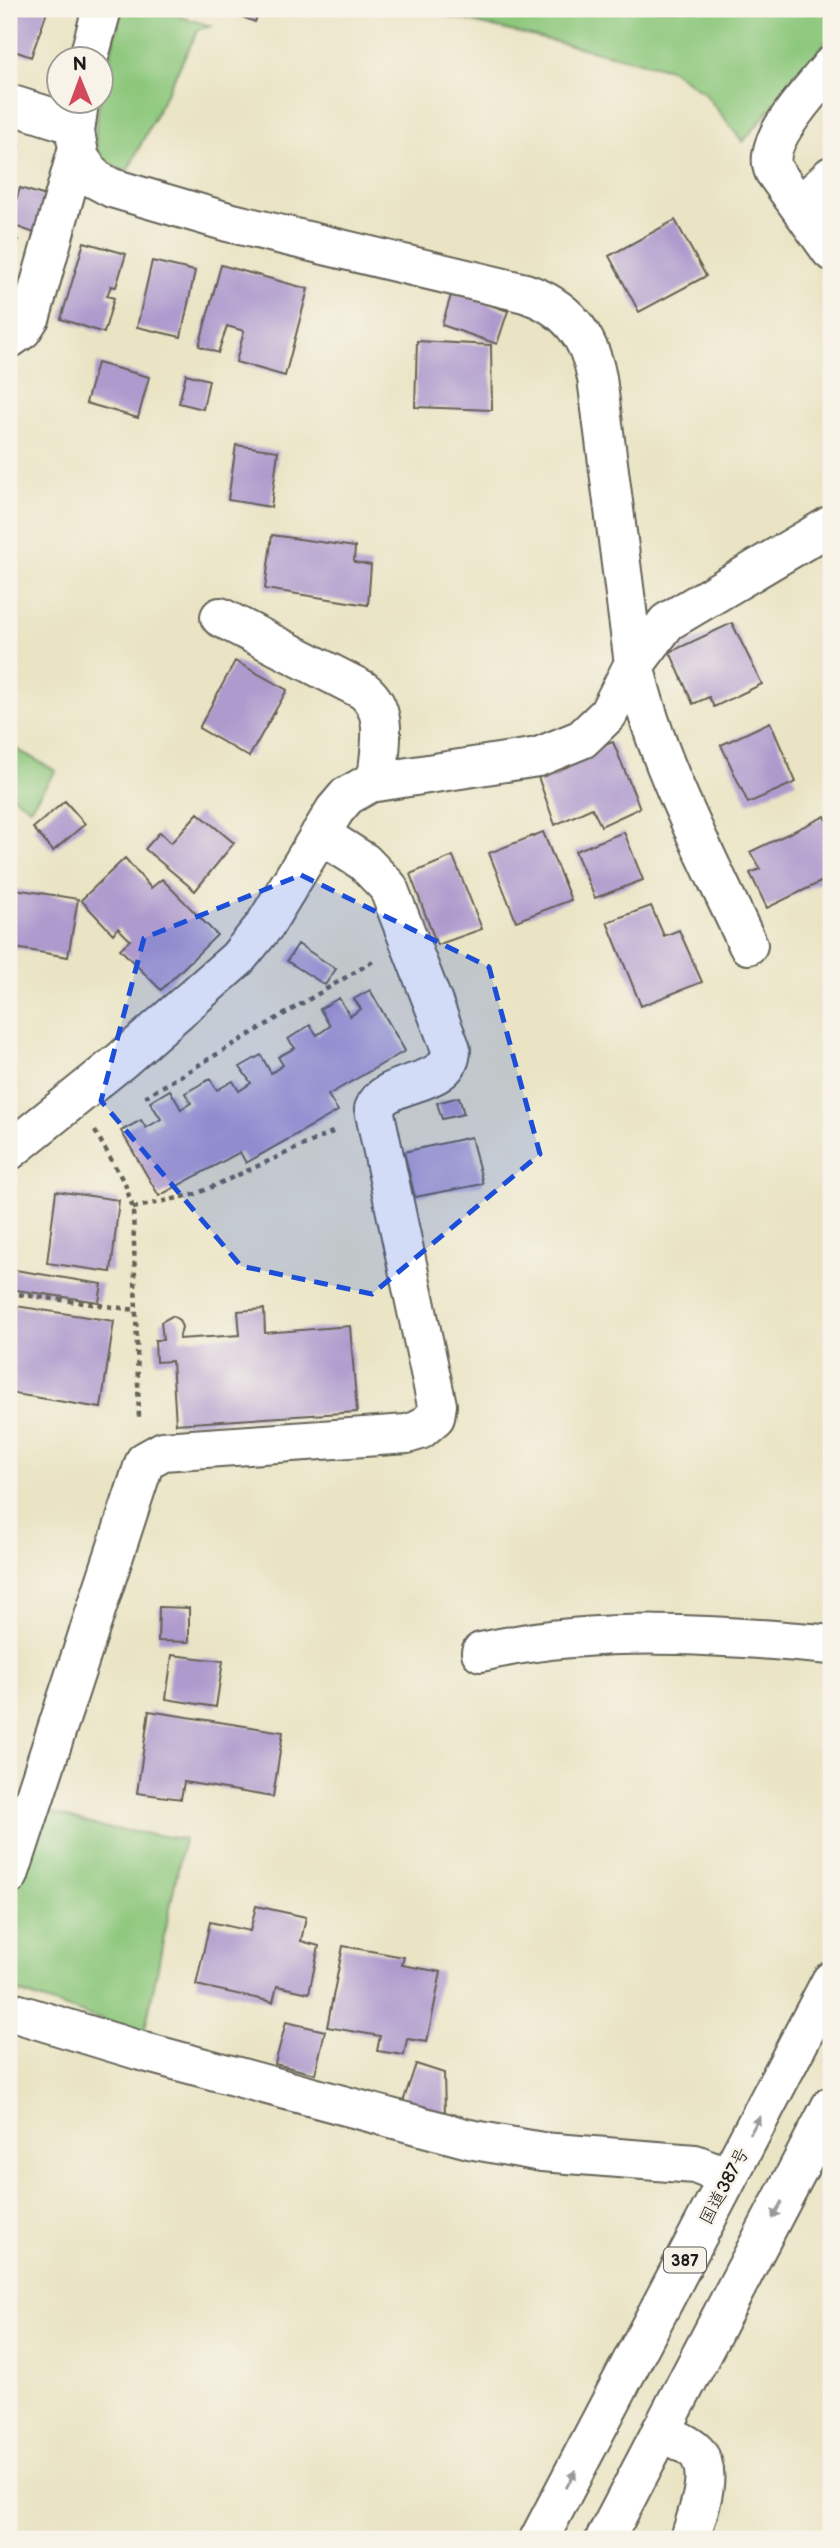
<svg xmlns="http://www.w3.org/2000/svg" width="840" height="2548" font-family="'Balsamiq Sans','Klee One',sans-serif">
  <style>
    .green { fill: #8cc77c; stroke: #54724c; stroke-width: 2 }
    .building { fill: #ae9acd }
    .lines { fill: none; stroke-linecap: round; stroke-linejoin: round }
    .minor-casing { stroke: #646257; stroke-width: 42 }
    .highway-casing { stroke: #646257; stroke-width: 42 }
    .path { stroke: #646257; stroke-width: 4.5; stroke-dasharray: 5 5; stroke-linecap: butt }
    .minor { stroke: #fff; stroke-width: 38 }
    .highway { stroke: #fff; stroke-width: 38 }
    .oneway { fill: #999 }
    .marked { fill: #1d4ed8; fill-opacity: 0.2; stroke: #1d4ed8; stroke-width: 5; stroke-dasharray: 14 9; stroke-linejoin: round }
    .labels { text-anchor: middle; stroke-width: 5; stroke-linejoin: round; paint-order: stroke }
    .shield { fill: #f7f3e8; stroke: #5e5c59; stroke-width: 2 }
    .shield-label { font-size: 16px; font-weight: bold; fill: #1c1c1c }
    .street-label { font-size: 18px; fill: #1c1c1c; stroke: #f7f3e8 }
  </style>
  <rect width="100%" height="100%" fill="#f7f3e8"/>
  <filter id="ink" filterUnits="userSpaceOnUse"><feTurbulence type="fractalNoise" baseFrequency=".0143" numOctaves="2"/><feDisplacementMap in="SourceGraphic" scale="14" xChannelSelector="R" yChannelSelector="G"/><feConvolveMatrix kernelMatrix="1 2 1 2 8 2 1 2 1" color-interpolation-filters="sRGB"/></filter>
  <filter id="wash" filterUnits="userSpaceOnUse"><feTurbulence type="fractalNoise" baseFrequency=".00686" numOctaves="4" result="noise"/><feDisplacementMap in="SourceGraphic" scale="28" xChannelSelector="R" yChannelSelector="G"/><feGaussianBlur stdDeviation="1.57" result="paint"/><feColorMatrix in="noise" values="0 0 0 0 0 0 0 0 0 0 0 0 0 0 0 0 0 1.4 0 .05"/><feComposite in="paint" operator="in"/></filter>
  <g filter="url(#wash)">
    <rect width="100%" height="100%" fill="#eae4c5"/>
    <path class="green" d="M122 9 165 12 211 26 198 30 127 172C113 166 98 160 96 144 92 115 114 41 122 9Z
      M441 9H831V36L743 142 704 93 670 69 439 14Z
      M9 745 56 771 30 808 9 794Z
      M40 1809 101 1827 184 1839 144 2034 9 1989V1902Z"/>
    <g id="blocks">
      <path class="building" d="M9 9H48L31 57 9 49Z
        M222 9H260L255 22Z
        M9 142 19 146 9 178Z
        M20 188 49 197 37 234 9 224Z
        M675 220 706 276 639 312 609 256Z
        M9 237 18 240 9 268Z
        M84 242 126 254 116 287 111 286 107 296 114 298 104 333 61 319Z
        M152 261 195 271 181 337 137 327Z
        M221 265 308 289 285 376 236 362 244 331 227 326 218 353 199 346Z
        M452 292 508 311 497 344 442 325Z
        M417 341 491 345 492 410 415 407Z
        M97 363 149 377 138 418 86 403Z
        M186 374 209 380 203 409 179 403Z
        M236 445 278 451 271 507 228 500Z
        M272 535 355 547 354 562 371 565 368 605 265 589Z
        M732 623 762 684 714 707 709 697 693 704 670 652Z
        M235 661 287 690 249 757 199 728Z
        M770 722 796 782 748 803 721 745Z
        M613 742 640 808 601 826 592 808 555 825 536 771Z
        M65 801 85 824 53 851 33 828Z
        M198 813 234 843 195 891 145 849 160 832 171 843Z
        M825 816 831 828V877L767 908 750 873 760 869 750 852Z
        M543 832 571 900 516 921 489 853Z
        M624 832 643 880 595 898 575 851Z
        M453 856 482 929 437 945 410 874Z
        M125 858 151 888 162 879 217 935 161 990 120 949 130 940 118 928 113 934 81 900Z
        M9 888 78 899 68 957 9 947Z
        M651 906 664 936 679 930 702 982 641 1006 607 922Z
        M298 944 336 969 325 985 287 961Z
        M370 990 405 1051 328 1095 338 1111 246 1163 240 1152 159 1196 121 1131 141 1120 146 1128 161 1119 150 1102 170 1090 181 1109 191 1103 185 1093 210 1079 217 1090 233 1081 239 1091 251 1083 240 1067 261 1055 271 1073 283 1065 278 1057 295 1048 288 1039 310 1025 317 1035 330 1026 320 1009 339 998 350 1016 361 1009 354 999Z
        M459 1097 464 1114 442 1119 437 1103Z
        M471 1137 483 1184 415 1197 404 1152Z
        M56 1191 119 1200 111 1272 47 1263Z
        M9 1269 102 1284 99 1302 9 1289Z
        M9 1305 114 1321 101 1408 9 1393Z
        M264 1309 265 1333 350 1326 357 1412 176 1424 172 1361 156 1362 155 1340H163L161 1322 172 1316 179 1320 182 1327 179 1339 240 1335 238 1311Z
        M159 1607 189 1608V1642L158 1641Z
        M172 1655 223 1661 216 1707 166 1699Z
        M149 1711 283 1732 273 1797 184 1782 181 1799 137 1793Z
        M256 1906 306 1917 301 1941 319 1946 309 1993 277 1986 273 2002 196 1985 210 1922 250 1931Z
        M343 1946 404 1957 402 1965 441 1972 427 2042 407 2039 404 2055 377 2051 380 2036 327 2027Z
        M286 2022 325 2031 315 2074 275 2064Z
        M416 2064 444 2073 445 2114 403 2102Z"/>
    </g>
  </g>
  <g filter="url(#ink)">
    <use href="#blocks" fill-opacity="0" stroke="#646257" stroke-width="2"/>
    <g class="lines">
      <defs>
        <path id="minor" d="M88 60 102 9
          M831 66C813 90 760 141 774 171L831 251
          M79 102 75 132 80 159 95 179 112 188 228 222 525 293C567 307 589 335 597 378L634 664C656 763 706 854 748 945
          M9 104 76 125
          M800 207 831 176
          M9 339 22 330 31 316 77 151
          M220 617 363 690C391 712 379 750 377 782
          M9 1151 122 1060 237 959 265 925 335 810 347 796 370 783 538 757 582 739 608 714 630 671 667 622 831 525
          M481 1652C594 1626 716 1634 831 1645
          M9 1875 145 1461 163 1451 407 1434 420 1430 435 1417 437 1405 374 1109C386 1077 451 1089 451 1049L388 887 364 862 320 834
          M9 2011 141 2051 469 2139 542 2152 695 2164 728 2177
          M661 2431C673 2438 690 2444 698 2454 714 2476 696 2516 690 2539"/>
        <path id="highway" d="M539 2539 831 1981
          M605 2539 831 2106"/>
      </defs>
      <use href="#minor" class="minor-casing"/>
      <use href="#highway" class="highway-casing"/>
      <path class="path" d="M145 1097 375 960
        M95 1131 125 1184 133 1208 139 1418
        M133 1208 196 1194 337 1130
        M9 1293 136 1310"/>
      <use href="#minor" class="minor"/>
      <use href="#highway" class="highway"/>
    </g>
    <defs><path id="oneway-solid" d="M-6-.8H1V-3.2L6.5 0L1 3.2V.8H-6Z" transform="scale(1.75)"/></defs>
    <g class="oneway">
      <use href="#oneway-solid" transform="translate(755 2125) rotate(-62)"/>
      <use href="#oneway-solid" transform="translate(777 2210) rotate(118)"/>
      <use href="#oneway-solid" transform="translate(571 2479) rotate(-62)"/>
    </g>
  </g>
  <path class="marked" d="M301 875 489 967 540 1154 372 1294 241 1266 101 1101 144 938Z"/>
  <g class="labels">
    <rect class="shield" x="664" y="2247.5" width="42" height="25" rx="5"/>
    <g class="shield-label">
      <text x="685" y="2266">387</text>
    </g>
    <g class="street-label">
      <text transform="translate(724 2186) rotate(-62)" y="6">国道387号</text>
    </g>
  </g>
  <rect width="840" height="2548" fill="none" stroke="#f7f3e8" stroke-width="35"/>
  <g transform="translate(80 80) rotate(359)"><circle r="33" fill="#f7f3e8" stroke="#9f9d96" stroke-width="2"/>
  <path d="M0-5L12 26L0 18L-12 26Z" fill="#d1495b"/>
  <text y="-10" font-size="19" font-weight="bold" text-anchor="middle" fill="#1c1c1c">N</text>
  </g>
</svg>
